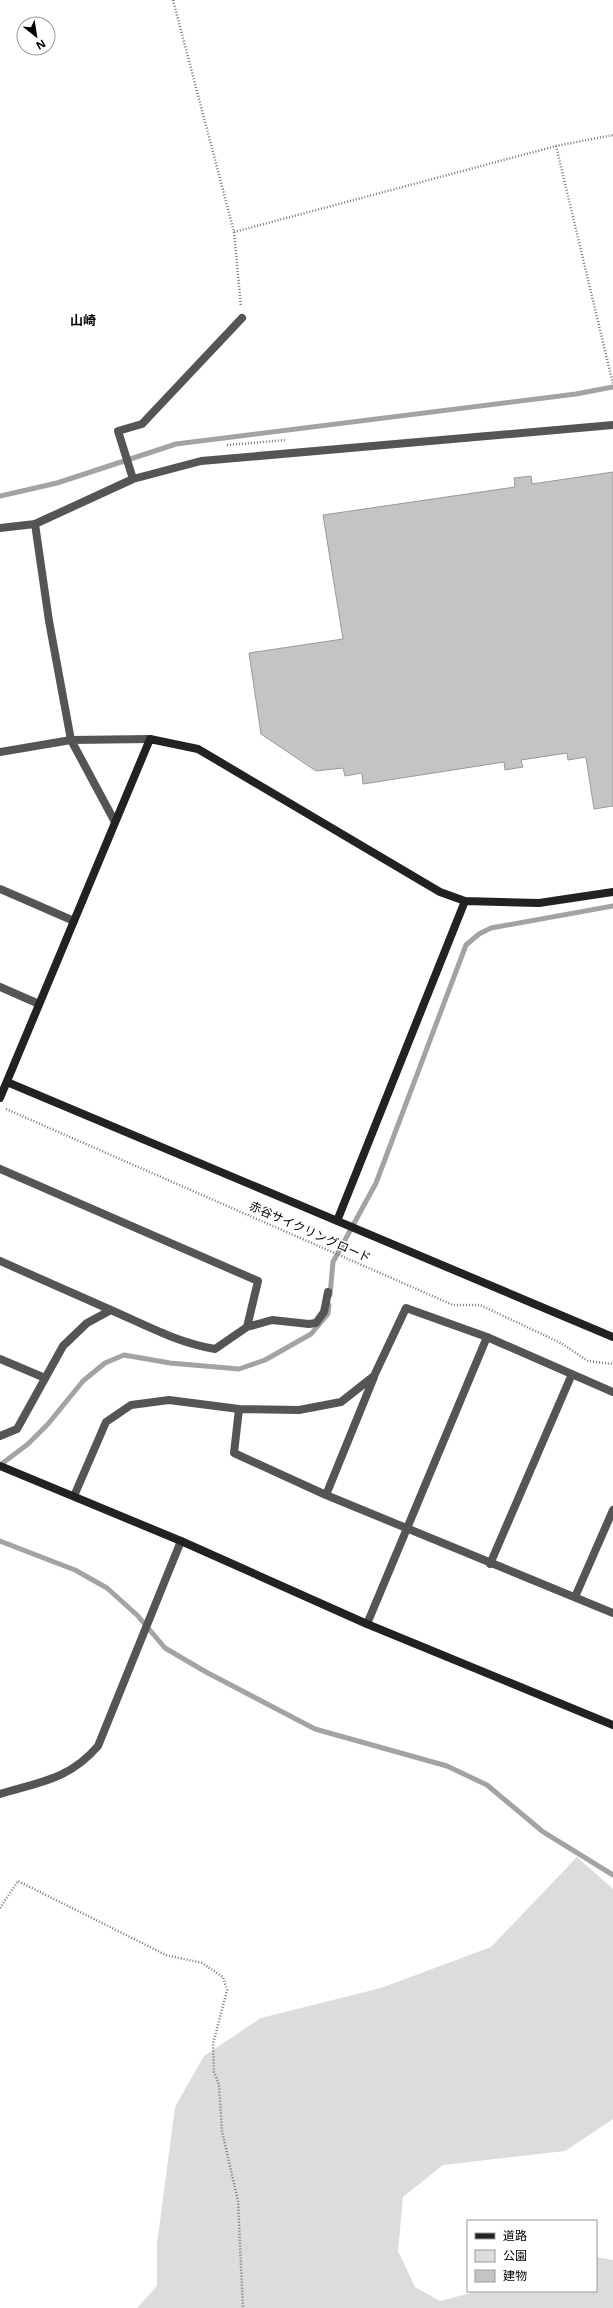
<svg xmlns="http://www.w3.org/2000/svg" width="613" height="2308" font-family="'Noto Sans','Noto Sans JP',sans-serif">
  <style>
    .green { fill: #dcdcdc }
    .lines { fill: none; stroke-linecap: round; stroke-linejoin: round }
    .stream { stroke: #a3a3a3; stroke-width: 5 }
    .building { fill: #c4c4c4; stroke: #999 }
    .path { stroke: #777; stroke-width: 2.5; stroke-dasharray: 1 2; stroke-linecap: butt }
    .street { stroke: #555; stroke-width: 8 }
    .secondary { stroke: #222; stroke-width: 8 }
    .labels { text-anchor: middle; stroke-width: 3; stroke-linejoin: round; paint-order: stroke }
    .street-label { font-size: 12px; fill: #000; stroke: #fff }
    .neighbourhood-label { font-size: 13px; font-weight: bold; fill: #000; stroke: #fff }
  </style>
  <rect width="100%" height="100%" fill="#fff"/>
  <path class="green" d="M577 1857 613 1889V2119L565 2151 443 2165 403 2197 398 2251 415 2287 440 2301 478 2291H596V2257L613 2260V2308H137L157 2286V2244L175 2107 204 2056 261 2018 381 1988 491 1947Z"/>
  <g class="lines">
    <path class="stream" d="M0 496 57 483 176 444 576 394 613 387
      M330 1295 333 1262 376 1183 466 945 479 934 491 928 613 906
      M0 1465 28 1444 48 1424 83 1381 105 1363 124 1355 170 1363 239 1369 265 1360 311 1334 328 1314 329 1305
      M0 1541 75 1570 107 1588 137 1615 165 1648 206 1672 315 1729 447 1766 487 1785 542 1831 613 1875"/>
  </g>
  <path class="building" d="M613 472V806L594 809 586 757 568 760 567 753 521 760 523 767 505 770 504 762 363 784 362 773 345 776 343 768 316 771 261 734 249 653 343 639 323 515 515 487 514 478 531 476 532 484Z"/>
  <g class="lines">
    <path class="path" d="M173 0 234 232 241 307
      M556 146 613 384
      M234 232 556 146 613 135
      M227 445 286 440
      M6 1109 453 1305H480L561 1343 588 1361 613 1364
      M0 1908 18 1881 166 1955 202 1963 223 1977 227 1990 213 2044 214 2072 219 2085 222 2131 238 2201 243 2308"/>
    <path class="street" d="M133 479 118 431 142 424 242 318
      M35 524 49 621 71 740 115 822
      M0 528 35 524 133 479 201 461 613 425
      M0 752 71 740 150 739
      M0 889 74 921
      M0 987 39 1004
      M0 1169 258 1281 247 1327 215 1349C178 1343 145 1325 111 1310L87 1323 63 1346 17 1429 0 1436
      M0 1261 111 1310
      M247 1327 272 1320 309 1324 316 1323 324 1312 328 1292
      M0 1359 45 1378
      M239 1409 234 1453 326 1495 613 1613
      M326 1495 374 1377
      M74 1496 106 1422 131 1405 169 1400 239 1409 299 1410 341 1402 374 1376 406 1308 487 1337 613 1392
      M490 1564 572 1374
      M575 1597 613 1510
      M367 1624 487 1337
      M0 1794C40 1782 70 1779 98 1746L181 1541"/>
    <path class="secondary" d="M7 1082 613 1337
      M0 1098 150 739 198 749 440 892 465 901 539 903 613 892
      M337 1221 465 901
      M0 1466 181 1541 367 1624 613 1725"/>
  </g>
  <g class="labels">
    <g class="street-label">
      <text transform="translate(310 1232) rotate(24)" y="4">赤谷サイクリングロード</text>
    </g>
    <g class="neighbourhood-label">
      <text x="83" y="325">山崎</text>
    </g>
  </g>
  <rect x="467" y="2220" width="130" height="72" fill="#ffffff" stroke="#999999"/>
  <rect x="475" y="2233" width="20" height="6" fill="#222222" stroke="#999999"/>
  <text x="503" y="2240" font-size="12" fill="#000000">道路</text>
  <rect x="475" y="2250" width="20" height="12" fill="#dcdcdc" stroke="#999999"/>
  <text x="503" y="2260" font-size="12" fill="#000000">公園</text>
  <rect x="475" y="2270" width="20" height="12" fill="#c4c4c4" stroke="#999999"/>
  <text x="503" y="2280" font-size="12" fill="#000000">建物</text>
  <g transform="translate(36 36) rotate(150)"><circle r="19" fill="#ffffff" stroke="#999999"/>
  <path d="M0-3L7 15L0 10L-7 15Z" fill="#000000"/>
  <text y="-6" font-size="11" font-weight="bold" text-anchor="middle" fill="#000000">N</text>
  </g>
</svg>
